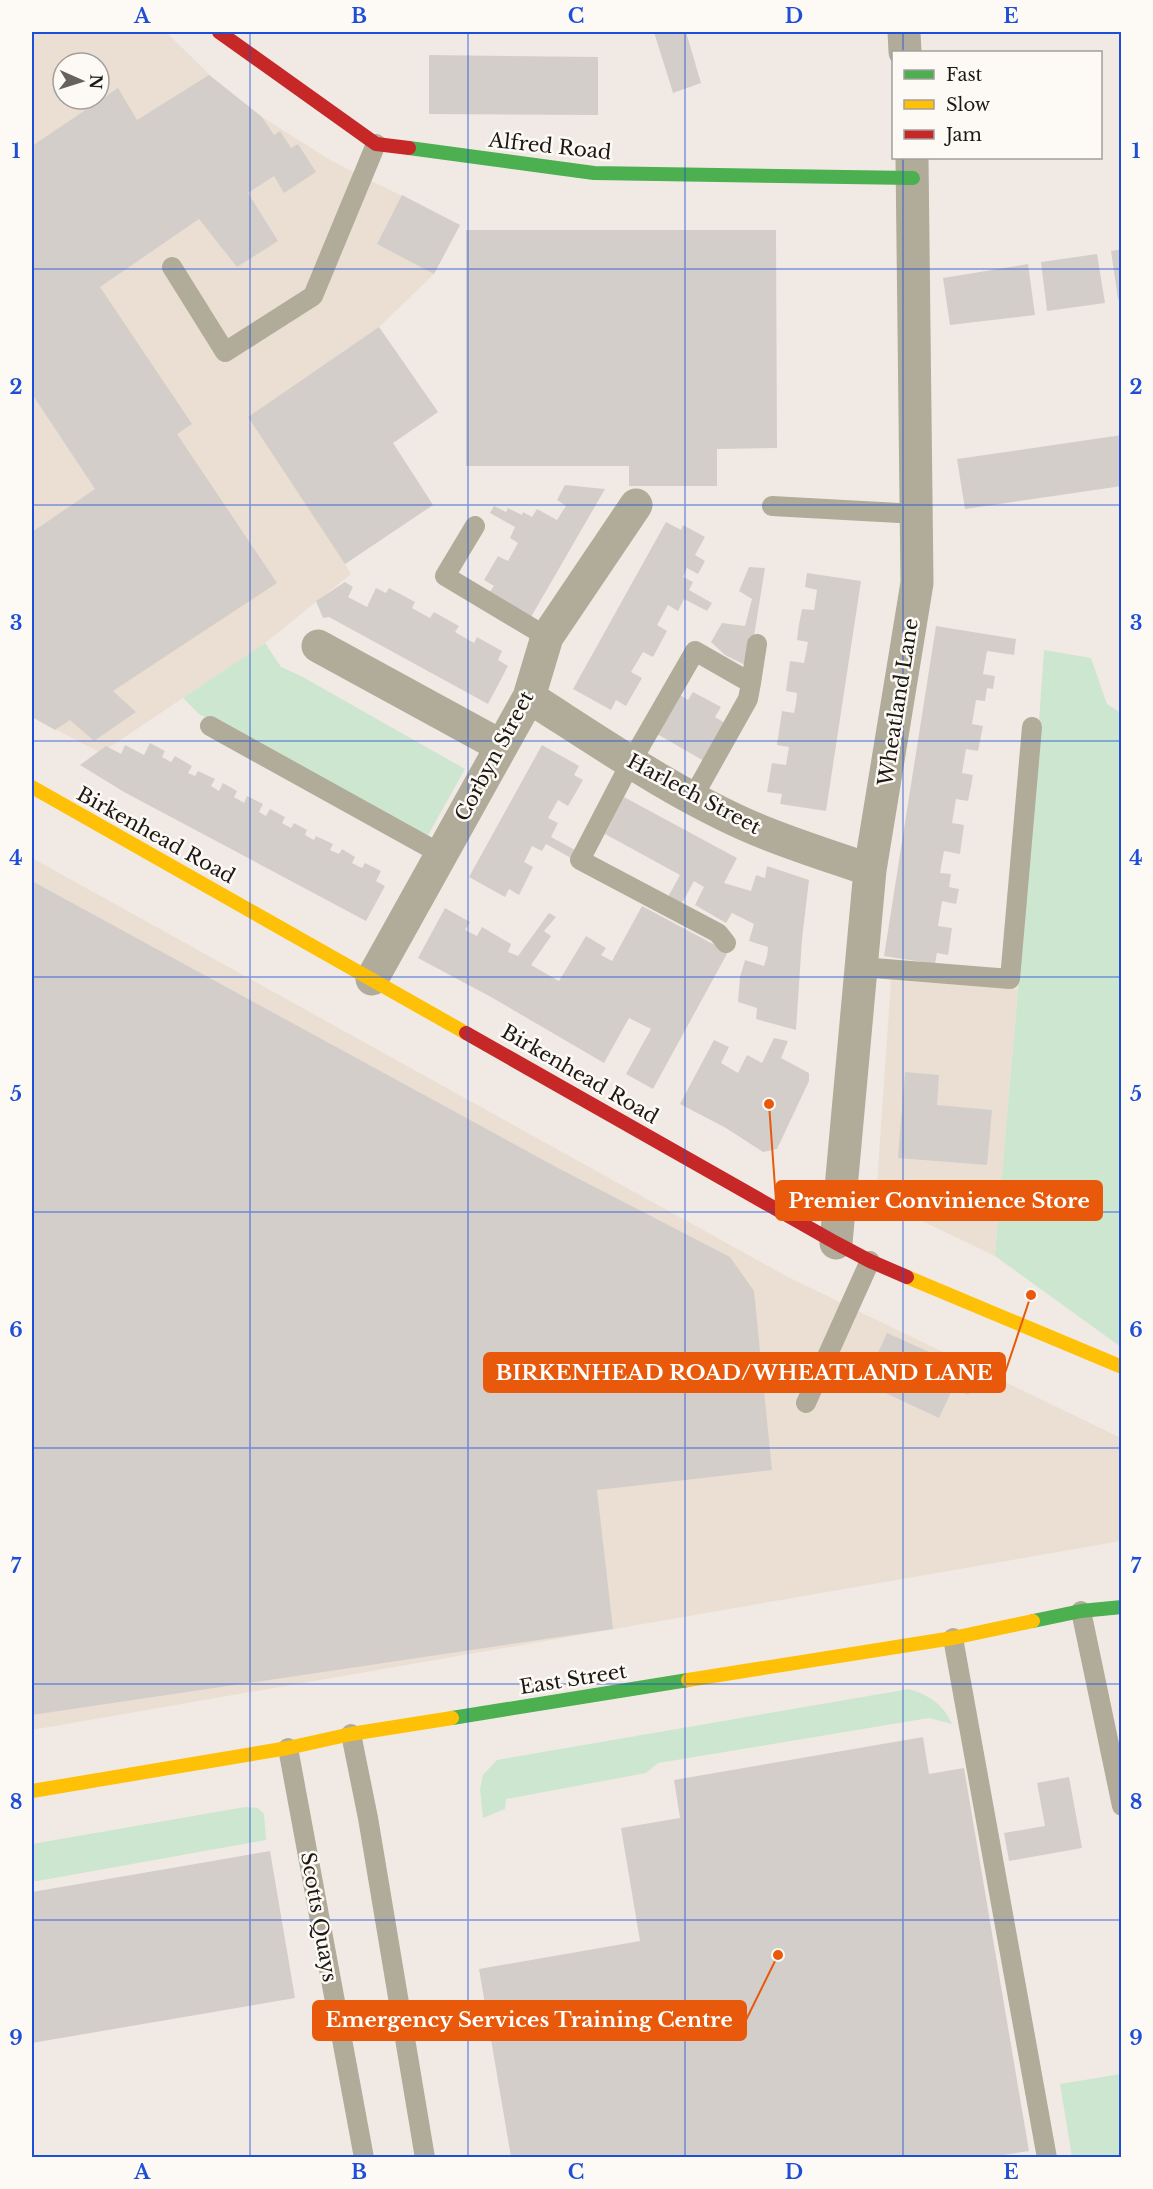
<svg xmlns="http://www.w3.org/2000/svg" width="1153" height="2189" font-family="'Libre Baskerville',serif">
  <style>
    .built { fill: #ebdfd3; fill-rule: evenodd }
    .green { fill: #cce6d0 }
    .building { fill: #d4ceca }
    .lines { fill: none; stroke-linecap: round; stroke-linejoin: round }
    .lane { stroke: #b1ab9a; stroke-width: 20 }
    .street { stroke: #b1ab9a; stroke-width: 33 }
    .fast { stroke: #4caf50; stroke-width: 14 }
    .slow { stroke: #ffc107; stroke-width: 14 }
    .jam { stroke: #c62828; stroke-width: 14 }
    .grid { fill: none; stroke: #1d4ed8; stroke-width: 1.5; stroke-opacity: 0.55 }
    .labels { text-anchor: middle; stroke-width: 5; stroke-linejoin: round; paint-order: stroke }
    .street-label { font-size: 20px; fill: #1c1814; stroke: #fdf9f4 }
    .leader { fill: none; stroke: #e8590c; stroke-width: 2 }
    .callout-dot { fill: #e8590c; stroke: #fdf9f4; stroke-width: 2 }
    .callout { fill: #e8590c; stroke: #e8590c; stroke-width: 2 }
    .callout-label { font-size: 21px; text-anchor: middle; font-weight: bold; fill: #fff }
    .neatline { fill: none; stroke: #1d4ed8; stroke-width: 2 }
    .grid-label { font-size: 20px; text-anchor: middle; font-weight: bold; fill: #1d4ed8 }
  </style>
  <rect width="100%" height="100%" fill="#f1eae4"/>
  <path class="built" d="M32 32H166L210 75 262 117 332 161 460 225 434 274 379 327 438 412 393 443 433 505 345 564 351 574 265 643 101 753 32 717ZM63 63H99V99H63Z
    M32 858 786 1276 1121 1438V1541L32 1730Z
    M891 980 1018 989 995 1256 876 1199Z"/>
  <path class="green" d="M265 643 281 667 301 676 465 769 427 837 199 714 183 698Z
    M1044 650 1091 658 1107 704 1121 713V1347L995 1256 1030 851Z
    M909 1689C929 1695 944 1705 952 1724L929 1718 658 1763 646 1773 506 1799 505 1809 483 1818 480 1789 483 1775 497 1760Z
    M245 1807 258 1808 264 1814 266 1840 32 1882V1844Z
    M1121 2074V2157H1072L1060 2084Z"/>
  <path class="building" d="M654 32H686L701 83 673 93Z
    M429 55 598 57V115L429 114Z
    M209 75 262 117 274 135 280 131 291 148 298 144 316 172 284 193 274 176 248 193 278 241 237 267 199 219 100 287 192 424 177 434 277 583 113 691 136 712 94 741 70 720 55 730 32 717V532L95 489 32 394V146L118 88 137 120Z
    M402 195 460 225 434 274 377 244Z
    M466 230H776L777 448 717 449V486H629V466H466Z
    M1122 249V299H1118L1111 251Z
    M1097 254 1105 303 1047 311 1041 262Z
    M1028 264 1035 315 950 325 943 278Z
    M379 327 438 412 393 443 433 505 345 564 248 417Z
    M1122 435V486L965 509 957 459Z
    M565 485 605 489 531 617 489 593 494 586 484 580 498 556 508 561 518 543 510 538 515 527 490 513 494 506 506 512 508 508 522 515 523 512 532 517 537 509 557 520 566 506 557 500Z
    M666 522 681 530 683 525 705 537 695 555 705 561 698 574 687 568 683 577 693 582 689 590 712 603 707 611 684 599 678 611 668 605 657 625 667 631 653 657 643 652 631 672 642 678 626 706 616 700 611 710 573 689Z
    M749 567 765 568 749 667 725 655 711 642 722 623 745 626 752 599 739 591Z
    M807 573 861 581 826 811 780 804 782 794 767 792 772 763 786 765 789 747 777 745 782 711 794 713 796 703 797 693 786 691 790 661 804 663 808 642 797 640 799 624 802 609 814 610 817 590 805 587Z
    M345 582 353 587 348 597 367 607 376 588 386 593 389 588 415 602 412 608 419 612 430 618 434 612 459 626 455 632 474 643 477 637 502 651 498 660 508 666 488 704 329 617 323 618 316 601Z
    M936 626 1016 639 1014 655 987 651 983 674 995 676 993 689 987 688 985 701 976 700 972 724 983 726 978 751 966 749 962 773 973 775 971 787 968 801 956 799 952 823 964 825 960 854 944 851 940 873 951 874 949 887 959 889 956 904 942 901 938 926 952 928 948 955 937 953 935 964 884 956Z
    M693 692 721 707 715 717 725 723 704 761 657 734 680 695 688 700Z
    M150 743 165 751 162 757 171 762 175 756 192 766 188 773 195 776 198 771 215 779 211 786 219 791 223 783 237 791 234 797 244 803 247 796 263 804 259 812 266 816 270 809 285 817 282 823 291 828 294 823 307 830 305 835 314 840 316 836 333 844 330 850 339 854 342 849 355 857 352 863 362 868 365 863 381 871 376 881 385 886 366 921 124 792 80 765 106 746 121 754 125 745 144 755Z
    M542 745 579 766 574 775 583 780 575 794 568 806 558 800 548 818 558 823 551 837 575 850 571 858 546 844 542 851 532 846 524 862 533 867 519 895 509 889 505 897 469 877Z
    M624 797 737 858 724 883 751 891 756 875 765 878 767 866 809 880 802 939 796 1030 756 1019 757 1008 738 1002 740 977 745 960 764 966 767 956 768 947 749 941 754 924 732 913 726 923 695 905 704 887 694 881 681 905 668 897 680 875 605 834Z
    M32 881 558 1168 730 1257 754 1291 772 1470 597 1490 613 1629 32 1715Z
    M642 906 728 952 653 1089 626 1074 651 1029 629 1018 604 1063 491 997 418 958 445 908 470 922 465 930 477 936 482 927 511 944 508 952 518 956 549 913 556 917 544 931 551 936 531 965 559 981 586 936 606 948 601 955 612 961Z
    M774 1038 788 1041 781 1058 809 1073V1081L777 1149 763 1152 726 1128 680 1104 714 1040 729 1047 721 1063 738 1073 747 1055 762 1063Z
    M905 1072 939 1075 937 1105 992 1110 987 1165 898 1158Z
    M887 1333 978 1374 968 1395 953 1388 939 1418 864 1383Z
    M923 1737 929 1774 964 1768 1029 2151 991 2157H511L479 1969 640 1941 621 1828 680 1818 674 1780Z
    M1069 1777 1082 1848 1009 1861 1004 1833 1045 1826 1037 1783Z
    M270 1851 295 1998 32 2043V1892Z"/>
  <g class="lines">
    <path class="lane" d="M172 267 225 352 313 296 376 144
      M772 506 917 514
      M475 526 445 576 547 637
      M751 683 757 644
      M210 726 441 854
      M693 797 748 699 751 683 695 651 631 762 580 860 718 933 726 943
      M861 967 1010 979 1032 727
      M806 1403 870 1261
      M1081 1611 1122 1806
      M953 1638 1047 2158
      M351 1734 368 1818 425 2158
      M288 1748 364 2158"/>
    <path class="street" d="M904 32 905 52
      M318 646 501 746
      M529 697C601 743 679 797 758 830 794 845 833 857 870 870
      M372 979 529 697 547 637 636 505
      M836 1243 870 870 917 583 912 158"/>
    <path class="fast" d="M409 148 594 173 913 178
      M1033 1621 1081 1611 1122 1607
      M452 1718 688 1680"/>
    <path class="slow" d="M32 787 466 1033
      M907 1277 1122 1367
      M688 1680 953 1638 1033 1621
      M32 1791 288 1748 351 1734 452 1718"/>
    <path class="jam" d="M219 32 376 144 409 148
      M466 1033 836 1243 870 1261 907 1277"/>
  </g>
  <path class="grid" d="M250 32V2158M468 32V2158M685 32V2158M903 32V52M903 158V2158M32 269H1122M32 505H1122M32 741H1122M32 977H1122M32 1212H1122M32 1448H1122M32 1684H1122M32 1920H1122"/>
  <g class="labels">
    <g class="street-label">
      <text transform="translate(550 146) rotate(6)" y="7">Alfred Road</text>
      <text transform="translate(898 702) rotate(-81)" y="7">Wheatland Lane</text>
      <text transform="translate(494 756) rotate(-62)" y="7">Corbyn Street</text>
      <text transform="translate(694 794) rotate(28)" y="7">Harlech Street</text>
      <text transform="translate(156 835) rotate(29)" y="7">Birkenhead Road</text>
      <text transform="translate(580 1074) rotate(30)" y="7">Birkenhead Road</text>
      <text transform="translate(573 1679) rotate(-9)" y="7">East Street</text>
      <text transform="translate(319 1917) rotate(80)" y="7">Scotts Quays</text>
    </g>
  </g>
  <path class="leader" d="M769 1104L776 1201M1031 1295L1005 1373M778 1955L746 2020"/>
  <g class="callout-dot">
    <circle cx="769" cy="1104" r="6"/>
    <circle cx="1031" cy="1295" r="6"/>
    <circle cx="778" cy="1955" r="6"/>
  </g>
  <g class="callout">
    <rect x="776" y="1181" width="326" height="39" rx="6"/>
    <rect x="484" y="1353" width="521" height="39" rx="6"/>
    <rect x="313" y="2001" width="433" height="39" rx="6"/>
  </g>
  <g class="callout-label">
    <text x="939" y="1208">Premier Convinience Store</text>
    <text x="744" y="1380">BIRKENHEAD ROAD/WHEATLAND LANE</text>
    <text x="529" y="2027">Emergency Services Training Centre</text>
  </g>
  <rect width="1153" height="2189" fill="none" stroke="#fdf9f4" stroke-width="66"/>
  <rect x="892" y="51" width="210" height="108" fill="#fdf9f4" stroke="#a39f9a" stroke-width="1.5"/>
  <rect x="904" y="70" width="30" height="9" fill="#4caf50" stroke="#a39f9a" stroke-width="1.5"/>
  <text x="946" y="81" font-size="18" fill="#1c1814">Fast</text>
  <rect x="904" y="100" width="30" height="9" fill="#ffc107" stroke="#a39f9a" stroke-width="1.5"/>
  <text x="946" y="111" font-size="18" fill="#1c1814">Slow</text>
  <rect x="904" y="130" width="30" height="9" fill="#c62828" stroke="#a39f9a" stroke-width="1.5"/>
  <text x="946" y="141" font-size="18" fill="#1c1814">Jam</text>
  <g transform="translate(81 81) rotate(93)"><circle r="28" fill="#fdf9f4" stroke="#a39f9a" stroke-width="1.5"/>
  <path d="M0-4.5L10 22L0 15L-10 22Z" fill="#67625d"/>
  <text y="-9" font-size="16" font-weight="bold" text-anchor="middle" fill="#1c1814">N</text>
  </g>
  <rect x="33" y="33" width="1087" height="2123" class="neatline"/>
  <g class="grid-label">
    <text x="142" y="23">A</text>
    <text x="359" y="23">B</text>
    <text x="576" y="23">C</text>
    <text x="794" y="23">D</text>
    <text x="1011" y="23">E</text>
    <text x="16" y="158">1</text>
    <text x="1136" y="158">1</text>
    <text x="16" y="394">2</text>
    <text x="1136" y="394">2</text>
    <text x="16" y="630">3</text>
    <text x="1136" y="630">3</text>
    <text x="16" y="865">4</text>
    <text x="1136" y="865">4</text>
    <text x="16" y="1101">5</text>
    <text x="1136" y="1101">5</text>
    <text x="16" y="1337">6</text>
    <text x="1136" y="1337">6</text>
    <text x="16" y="1573">7</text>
    <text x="1136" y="1573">7</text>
    <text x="16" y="1809">8</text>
    <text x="1136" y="1809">8</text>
    <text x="16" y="2045">9</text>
    <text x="1136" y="2045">9</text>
    <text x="142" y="2179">A</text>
    <text x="359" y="2179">B</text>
    <text x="576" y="2179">C</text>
    <text x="794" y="2179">D</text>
    <text x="1011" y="2179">E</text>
  </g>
</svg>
